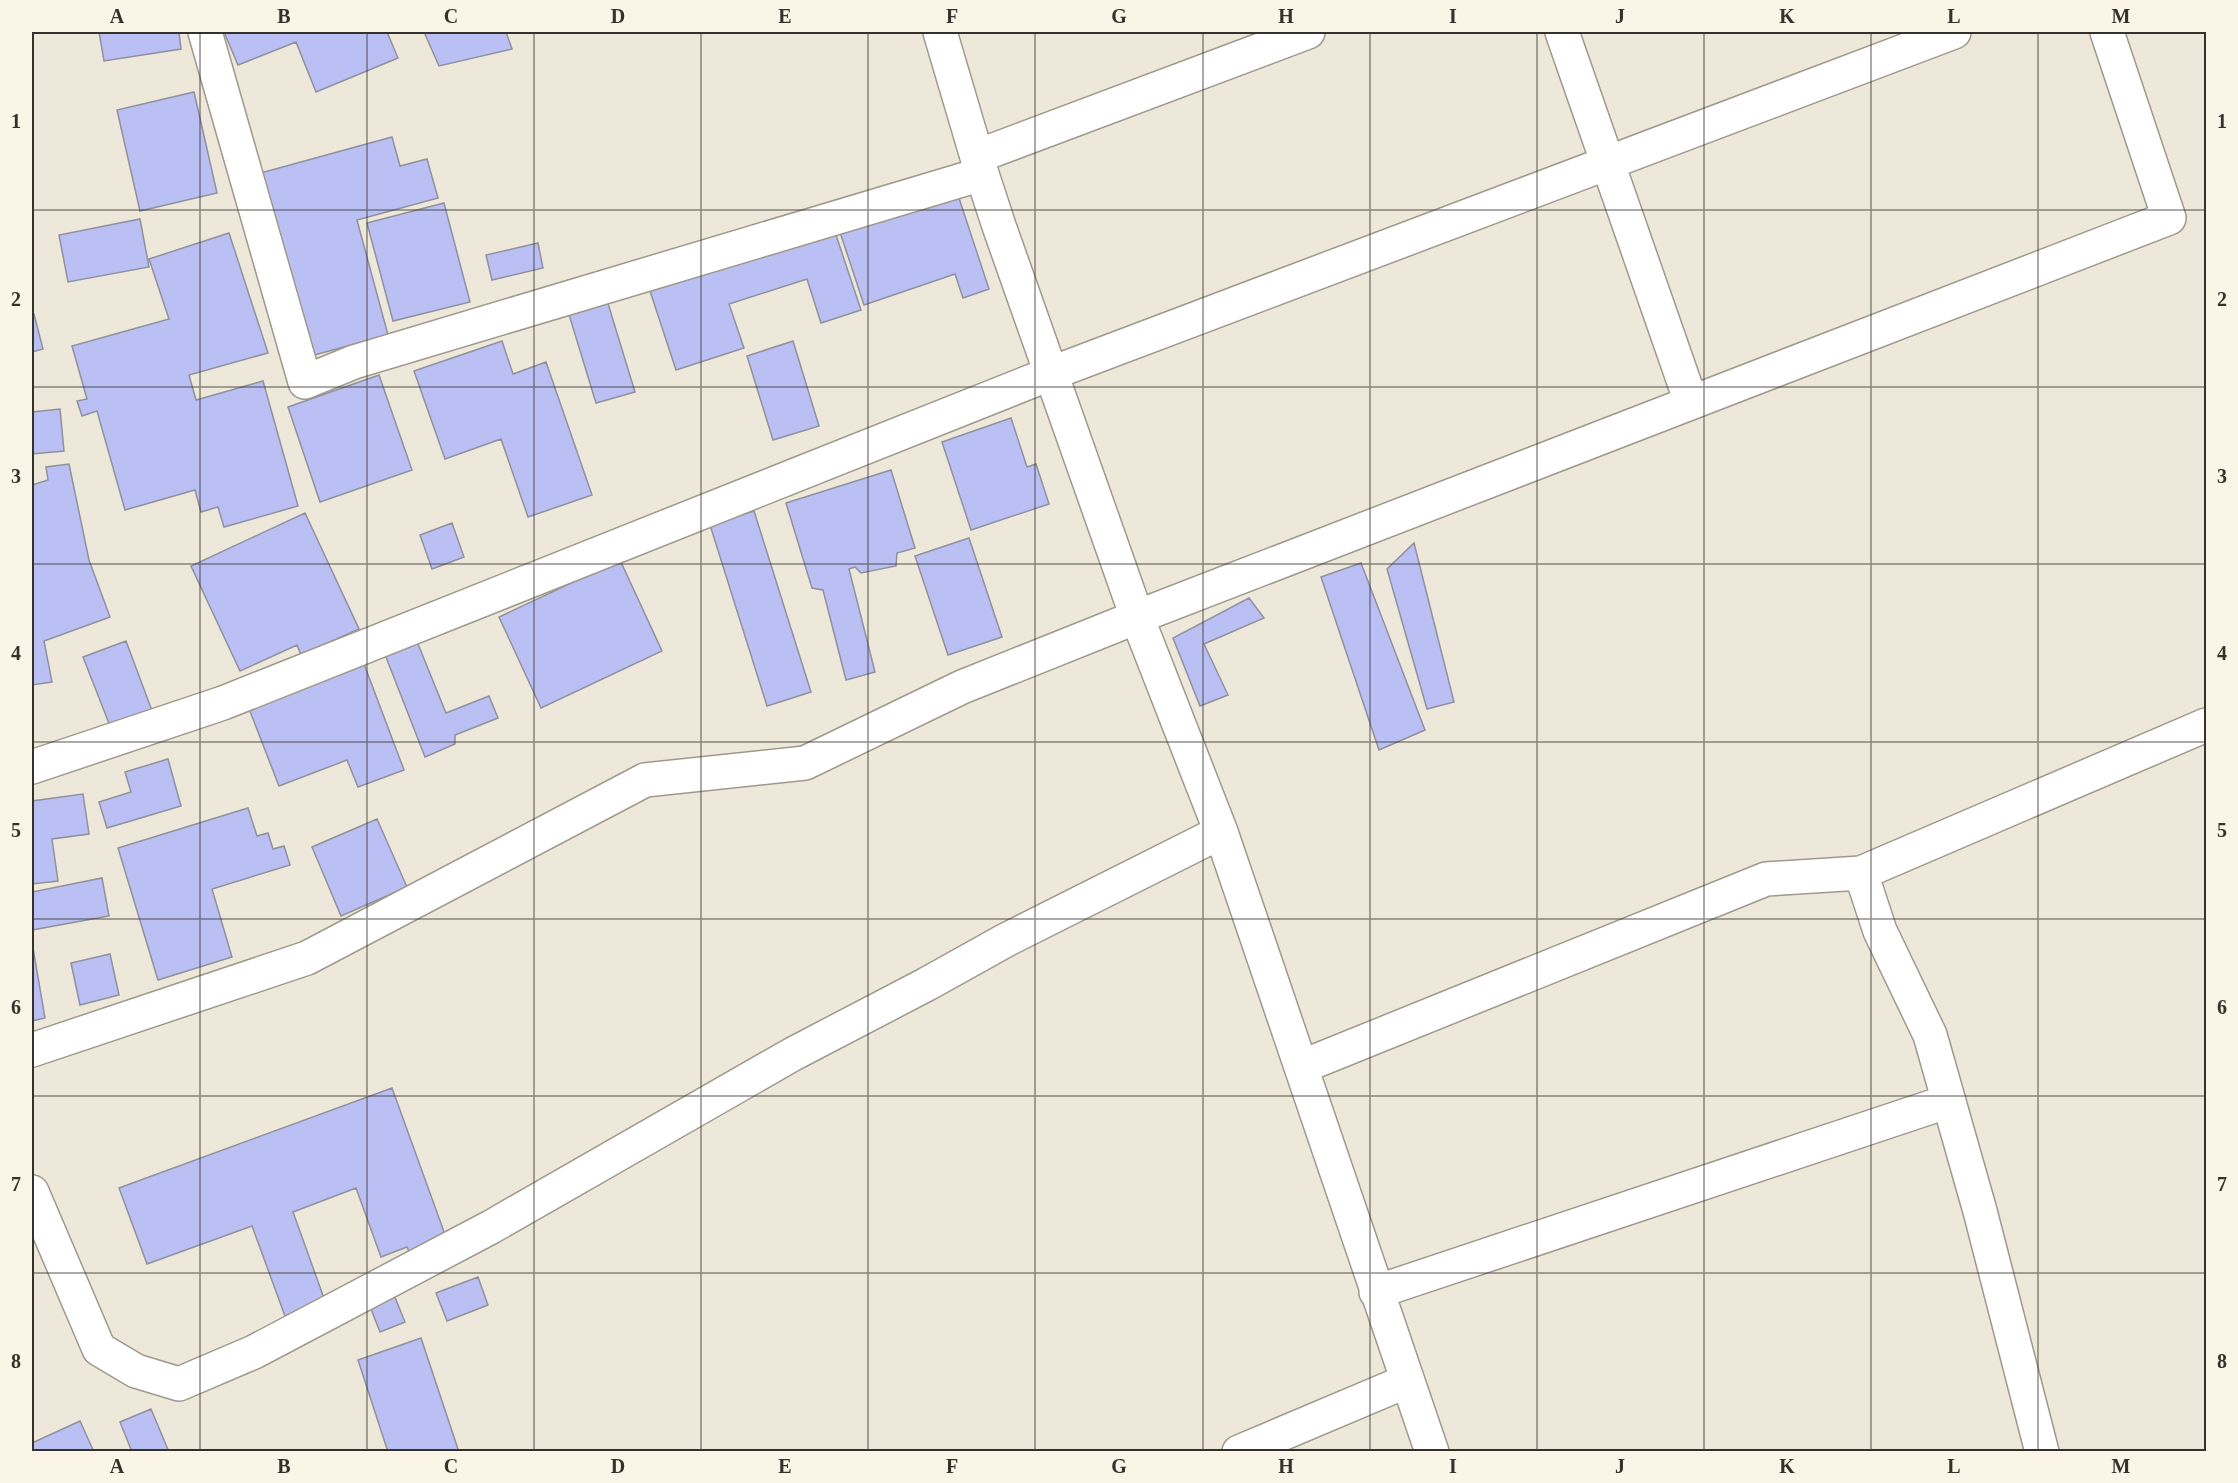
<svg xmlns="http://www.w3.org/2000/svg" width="2238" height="1483" font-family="Georgia,serif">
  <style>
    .building { fill: #bbc0f4; stroke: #8f919d; stroke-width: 1.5 }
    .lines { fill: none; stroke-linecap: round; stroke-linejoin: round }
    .minor-casing { stroke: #9f998d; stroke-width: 36 }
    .minor { stroke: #fff; stroke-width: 33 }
    .grid { fill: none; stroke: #35322d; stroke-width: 1.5; stroke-opacity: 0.55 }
    .neatline { fill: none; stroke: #35322d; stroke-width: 2 }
    .grid-label { font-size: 20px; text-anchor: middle; font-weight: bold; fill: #35322d }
  </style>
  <rect width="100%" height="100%" fill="#eee8da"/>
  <path class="building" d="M99 32H179L181 49 104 61Z
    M224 32H387L398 58 316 92 296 42 238 65Z
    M424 32H506L512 49 439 66Z
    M194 92 217 193 140 211 117 110Z
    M392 137 400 166 427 159 438 198 357 220 388 335 307 357 257 174Z
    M954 183 989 289 963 298 955 274 864 305 837 223Z
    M444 203 470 302 393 321 367 223Z
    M140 219 149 267 68 282 59 235Z
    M834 229 861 310 821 323 807 279 729 304 744 348 676 370 649 288Z
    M229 233 268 353 189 375 196 400 263 381 298 506 224 527 218 507 201 512 195 490 125 510 97 411 82 416 77 401 87 399 72 346 169 319 149 259Z
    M538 243 543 268 492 280 486 255Z
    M606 297 635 392 596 403 567 308Z
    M32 314H34L43 349 32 352Z
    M502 341 513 374 546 362 592 495 528 517 501 439 445 459 414 371Z
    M793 341 819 426 773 440 747 356Z
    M379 375 412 470 320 502 288 407Z
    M60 409 64 451 32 454V412Z
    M1011 418 1027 467 1036 464 1049 504 971 530 942 442Z
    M69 464 89 560 110 617 44 641 52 682 32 685V485L48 480 46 467Z
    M891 470 915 548 897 553 896 566 861 573 855 567 849 569 875 672 846 680 823 590 812 588 786 503Z
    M754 511 811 692 767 706 710 525Z
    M305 513 359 629 301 655 297 645 240 671 191 566Z
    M452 523 464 557 432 569 420 535Z
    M969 538 1002 637 948 655 915 556Z
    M1414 543 1454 702 1427 709 1387 569Z
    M620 560 662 651 541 708 499 617Z
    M1361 563 1425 730 1379 750 1321 577Z
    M1249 598 1264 618 1204 644 1228 695 1200 706 1173 638Z
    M416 639 446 713 489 696 498 718 455 735V744L425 757 384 652Z
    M126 641 154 716 112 731 83 657Z
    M364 664 404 770 358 787 347 760 279 786 246 701Z
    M168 759 181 806 107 828 99 802 131 792 125 772Z
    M83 794 89 834 52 839 58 881 32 884V801Z
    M248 808 257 836 268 833 273 849 284 846 290 865 212 889 232 957 158 980 118 848Z
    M377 819 407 887 341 916 312 847Z
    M102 878 109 916 32 930V892Z
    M32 942 45 1018 32 1021Z
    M110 954 119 995 80 1005 71 963Z
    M392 1088 447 1240 410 1254 407 1247 381 1257 356 1188 293 1212 325 1301 285 1316 252 1226 147 1264 119 1188Z
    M478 1277 488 1305 447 1321 436 1293Z
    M394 1295 405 1322 380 1332 369 1304Z
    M421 1338 459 1452H388L358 1360Z
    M151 1409 169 1452H132L120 1422Z
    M80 1421 94 1452H32V1443Z"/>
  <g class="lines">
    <defs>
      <path id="minor" d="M205 32 305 382 354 362 982 174
        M940 32 982 174 999 226 1137 617 1221 832 1432 1452
        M1562 32 1691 402
        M978 156 1308 32
        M32 767 223 703 1052 373 1954 32
        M1861 873 2206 725
        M32 1050 307 958 645 780 805 763 962 687 1137 617 2169 218 2107 32
        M1301 1067 1766 879 1861 873 1880 931 1930 1035 1980 1211 2042 1452
        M32 1192 99 1349 136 1371 179 1384 254 1352 491 1227 793 1054 927 984 1006 940 1221 832
        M1376 1292 1949 1101
        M1239 1452 1407 1381"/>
    </defs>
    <use href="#minor" class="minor-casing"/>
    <use href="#minor" class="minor"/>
  </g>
  <path class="grid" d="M200 32V1452M367 32V1452M534 32V1452M701 32V1452M868 32V1452M1035 32V1452M1203 32V1452M1370 32V1452M1537 32V1452M1704 32V1452M1871 32V1452M2038 32V1452M32 210H2206M32 387H2206M32 564H2206M32 742H2206M32 919H2206M32 1096H2206M32 1273H2206"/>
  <rect width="2238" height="1483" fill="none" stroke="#fbf5e7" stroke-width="66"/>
  <rect x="33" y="33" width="2172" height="1417" class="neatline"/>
  <g class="grid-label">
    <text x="117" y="23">A</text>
    <text x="284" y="23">B</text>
    <text x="451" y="23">C</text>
    <text x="618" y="23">D</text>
    <text x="785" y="23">E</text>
    <text x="952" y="23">F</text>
    <text x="1119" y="23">G</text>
    <text x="1286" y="23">H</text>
    <text x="1453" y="23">I</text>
    <text x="1620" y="23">J</text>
    <text x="1787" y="23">K</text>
    <text x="1954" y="23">L</text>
    <text x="2121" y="23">M</text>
    <text x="16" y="128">1</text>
    <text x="2222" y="128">1</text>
    <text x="16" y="306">2</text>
    <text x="2222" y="306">2</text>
    <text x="16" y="483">3</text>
    <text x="2222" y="483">3</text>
    <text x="16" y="660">4</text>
    <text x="2222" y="660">4</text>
    <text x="16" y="837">5</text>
    <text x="2222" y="837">5</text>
    <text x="16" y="1014">6</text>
    <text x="2222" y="1014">6</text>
    <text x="16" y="1191">7</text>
    <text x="2222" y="1191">7</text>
    <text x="16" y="1368">8</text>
    <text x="2222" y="1368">8</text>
    <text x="117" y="1473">A</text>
    <text x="284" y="1473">B</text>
    <text x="451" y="1473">C</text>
    <text x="618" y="1473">D</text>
    <text x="785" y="1473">E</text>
    <text x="952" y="1473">F</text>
    <text x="1119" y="1473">G</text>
    <text x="1286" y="1473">H</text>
    <text x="1453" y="1473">I</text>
    <text x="1620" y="1473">J</text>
    <text x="1787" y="1473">K</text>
    <text x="1954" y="1473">L</text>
    <text x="2121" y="1473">M</text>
  </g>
</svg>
